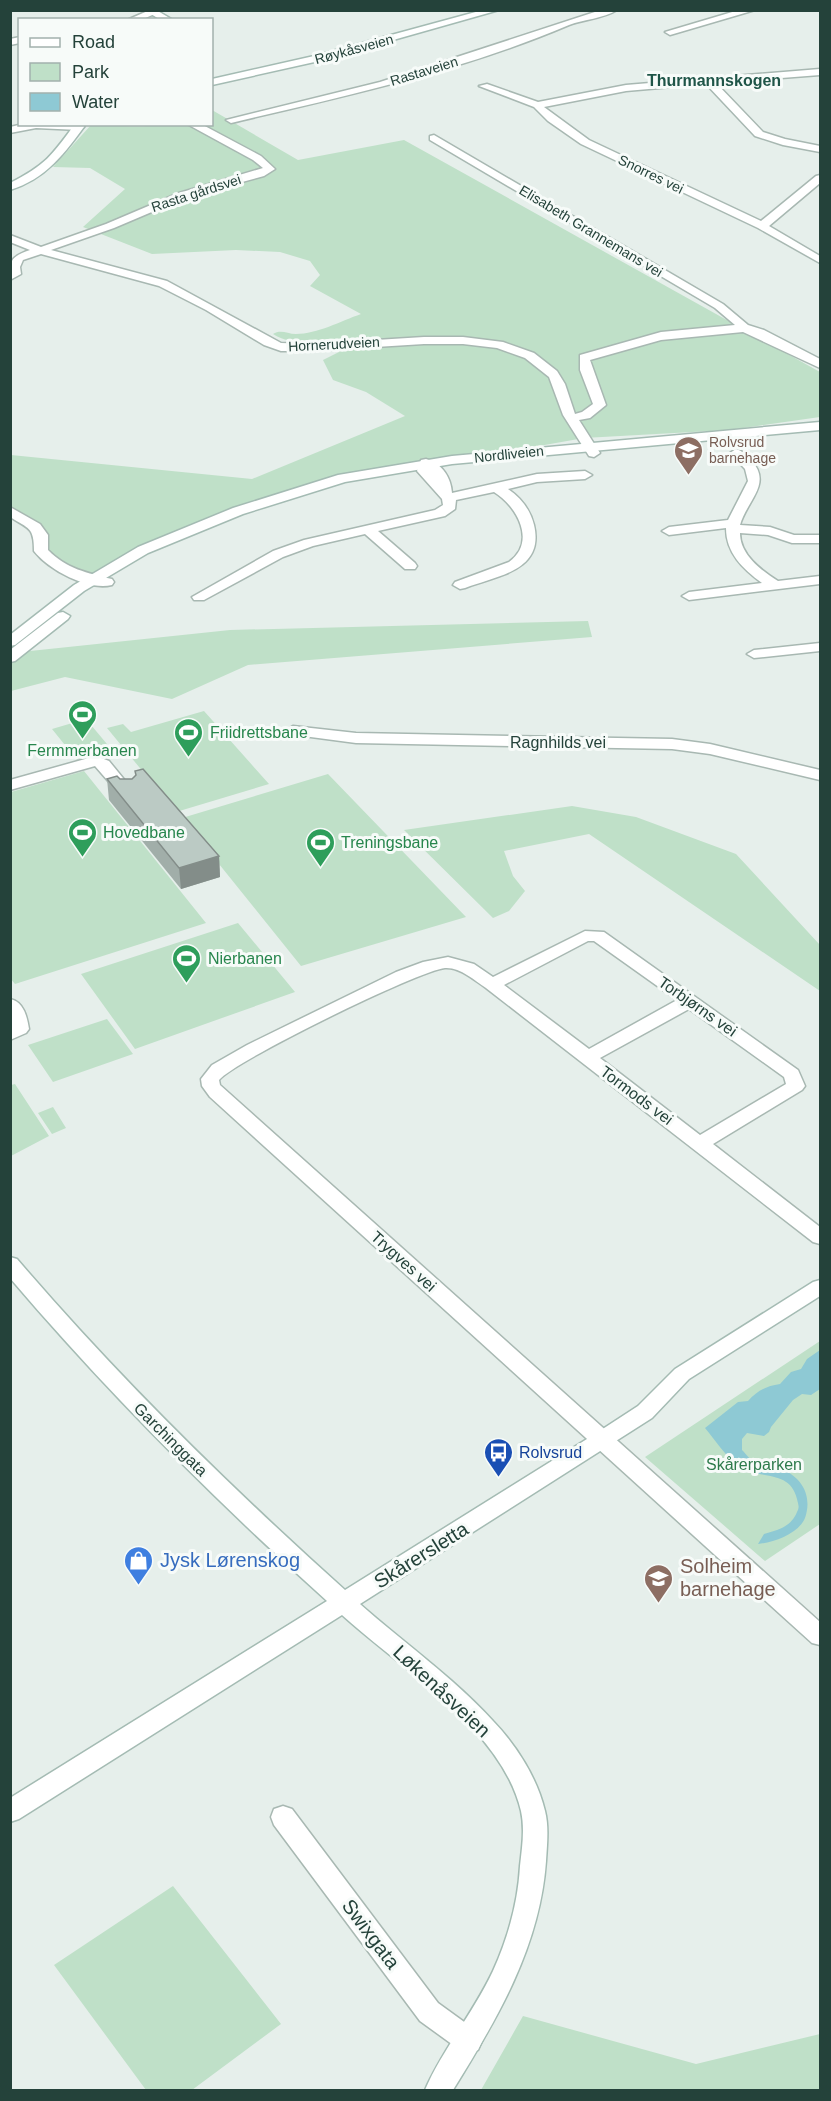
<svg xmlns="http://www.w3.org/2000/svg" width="831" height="2101" font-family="Arial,sans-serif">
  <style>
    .green { fill: #bfe0c8 }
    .water { fill: #8ec9d4 }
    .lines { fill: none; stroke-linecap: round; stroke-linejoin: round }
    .street-casing { stroke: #a8b8b2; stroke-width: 3 }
    .secondary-casing { stroke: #a4bbb3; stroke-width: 3 }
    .street { fill: #fff; fill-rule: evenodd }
    .secondary { fill: #fff; fill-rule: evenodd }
    .wall { fill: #a1aea9 }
    .shaded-wall { fill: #838d89 }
    .building { fill: #bbcac4; stroke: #838d89; stroke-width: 1.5 }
    .labels { text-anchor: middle; stroke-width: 6; stroke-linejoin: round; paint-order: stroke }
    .far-street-label { font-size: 14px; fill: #24423a; stroke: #f7fbf9 }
    .far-education-label { font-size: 14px; fill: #785e54; stroke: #f7fbf9; text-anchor: start }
    .far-quarter-label { font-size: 16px; font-weight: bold; fill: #1f5548; stroke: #f7fbf9 }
    .leisure-label { font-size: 16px; fill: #27864d; stroke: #f7fbf9; text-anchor: start }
    .street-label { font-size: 16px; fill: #24423a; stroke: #f7fbf9 }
    .transit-label { font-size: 16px; fill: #164399; stroke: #f7fbf9; text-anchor: start }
    .park-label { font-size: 16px; fill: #2d7a4b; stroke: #f7fbf9 }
    .near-street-label { font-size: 20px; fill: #24423a; stroke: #f7fbf9 }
    .near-shop-label { font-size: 20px; fill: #366cbe; stroke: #f7fbf9; text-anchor: start }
    .near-education-label { font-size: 20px; fill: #785e54; stroke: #f7fbf9; text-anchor: start }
  </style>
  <rect width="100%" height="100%" fill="#e6efeb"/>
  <path class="green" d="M212 110 298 160 404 140 820 372V417L729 430 584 438 354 479 294 494 177 536 98 580 50 559 41 535 11 512V455L252 479 405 416 366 392 333 380 323 360 339 352 337 341C316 341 291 346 273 334 281 329 287 334 296 334 317 334 341 321 361 314L310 286 320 275 310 261 280 252 236 250 152 254 83 227 125 189 90 168 53 167 91 125C105 125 143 128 153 125L212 124Z
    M588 621 592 637 248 665 172 699 65 677 11 691V653L230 630Z
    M204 711 269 784 176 812 107 728 123 724 131 732Z
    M86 719 112 750 77 760 52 729Z
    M84 771 206 923 15 984 10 978 11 792Z
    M328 774 466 917 301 966 182 818Z
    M572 806 636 817 736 854 820 945V991L589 834 504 851 513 876 525 891 509 911 493 918 404 830Z
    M238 923 295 992 135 1049 81 974Z
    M107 1019 133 1054 53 1082 28 1045Z
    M15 1084 49 1136 11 1156V1085Z
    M53 1107 66 1128 52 1134 38 1113Z
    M820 1341V1524L765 1561 645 1457Z
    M173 1886 281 2024 192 2090H146L54 1965Z
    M523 2016 696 2064 820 2034V2090H481Z"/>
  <path class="water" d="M820 1350V1389L811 1395 802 1394 793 1400 771 1427 769 1432 764 1436 747 1433 742 1439V1450C746 1454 750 1460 755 1462 762 1465 771 1465 778 1468 801 1475 813 1495 805 1518 798 1534 775 1542 758 1544L764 1534C778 1530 791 1527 797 1512 800 1507 798 1504 797 1499 790 1469 759 1480 740 1467 726 1457 716 1441 705 1428L738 1402 748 1401C757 1391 766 1386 780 1384L791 1372 801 1369 807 1359Z"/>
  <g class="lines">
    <defs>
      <path id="street" d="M150 10 159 12 141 20H127Z
        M601 10H617C603 19 584 19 569 25 461 71 345 96 231 123L226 120 380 82Z
        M739 10H755L670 35 665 32Z
        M20 37V43L10 45V39Z
        M820 69V75L716 83 763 132 785 139 820 146V152L783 145 755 136 706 84 626 91 544 107 589 140 761 221 816 176 820 175V183L769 226 820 256V263L758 228 581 144 548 121 534 107 479 86 487 84 538 102 626 85Z
        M23 124H81L84 127 79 130 36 128 10 133V127Z
        M187 124H201L261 156 275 169 264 176 187 197 114 228 51 250 167 281 281 343 311 344 424 337H463L503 342 534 353 557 371 565 384 575 414 582 412 593 404 580 370V355L661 332 735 325 715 308 430 140V136L434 135 723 304 748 325 764 330 820 359V368L743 332 661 340 590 360 606 405 590 418 579 420 600 453 594 457 589 456 563 415 549 377 525 358 497 348 463 344H424L311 351H281L264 345 206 310 159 286 41 254 23 260 20 267 21 274 10 280C10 260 10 257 30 250L10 242V235L41 247 106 224 179 193 263 168 253 160Z
        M736 449C742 451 747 455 751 460 773 484 747 500 740 525L770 527 794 535H820V543H792L768 535 740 533C740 555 761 570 778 581L820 576V584L689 600 682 596 689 592 762 583C743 569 726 553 726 528L669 535 662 531 669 527 728 520 748 481 745 469 730 453Z
        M426 459C443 464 451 478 452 493L537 474 585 471 592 475 585 479 537 482 508 489C521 498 530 509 534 525 545 571 496 576 465 588L460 589 453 585 455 582 509 562C537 542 517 506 494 492L456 500 455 509 445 516 378 531 415 563 417 566 415 569H405L365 534 313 546 283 557 204 600H194L192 597 273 551 304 540 435 510 443 505 442 499 417 471 421 460Z
        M10 507 40 524 48 535V550C67 569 87 573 112 579L114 582 112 585C88 591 49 570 34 551 34 527 29 529 10 517Z
        M820 643V651L754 658 747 654 754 650Z
        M293 726 356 733 672 739 710 744 820 770V780L710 754 672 749 356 743 288 734 285 731Z
        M96 756 109 761 136 794 134 797H122L95 766 10 790V780Z
        M585 931 604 932 798 1070 805 1086 802 1090 713 1144 820 1227V1244L813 1242 486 988C474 980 460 967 445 968 420 970 234 1061 219 1080L220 1085 820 1622V1645L812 1643 210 1097 202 1086 201 1079 212 1065 247 1045 396 972 423 962 448 957 474 964 493 977ZM588 941H594L677 1000 589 1049 504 985ZM689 1009 784 1077 786 1084 700 1135 600 1058Z
        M10 999C24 1002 27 1017 29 1029L26 1033 10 1040Z
        M283 1806 292 1809 438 2003 478 2032 482 2041 478 2050 469 2054 460 2050 420 2021 274 1825 271 1817 274 1809Z"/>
      <path id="secondary" d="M144 10H156L173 20H161Z
        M483 10H499L319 61 212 85V79L314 56Z
        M75 124H86C65 153 46 179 10 190V183C46 165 52 155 75 124Z
        M820 422V430L452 464 345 482 243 514 148 553 84 591 15 645 10 646V635L74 585 138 547 233 508 338 475 452 456Z
        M63 612 70 616 68 619 15 661 10 662V650L58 613Z
        M10 1257 17 1259C118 1377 229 1486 345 1590L595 1434 638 1406 675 1369 813 1282 820 1280V1296L689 1379 652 1418 360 1604C404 1643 453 1677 493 1721 517 1746 537 1778 545 1811 549 1827 547 1844 546 1861 540 1947 497 2019 453 2090H425C442 2050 474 2012 493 1971 508 1938 518 1902 520 1866 522 1848 525 1829 521 1811 502 1729 401 1669 342 1615L19 1819 10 1822V1798L327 1601C215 1500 108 1393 10 1278Z"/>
    </defs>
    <use href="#street" class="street-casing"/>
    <use href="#secondary" class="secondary-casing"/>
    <use href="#street" class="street"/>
    <use href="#secondary" class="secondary"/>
  </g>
  <path class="wall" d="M107 779 219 856 220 877 181 889 109 800Z"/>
  <path class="shaded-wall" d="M219 856 220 877 181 889 179 868Z"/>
  <path class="building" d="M143 769 219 856 179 868 107 779 117 776 120 779H132L136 775 135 771Z"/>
  <defs>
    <symbol id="school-pin" viewBox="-11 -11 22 30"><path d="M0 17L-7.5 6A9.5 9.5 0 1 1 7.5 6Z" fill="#8d6e63" stroke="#f7fbf9"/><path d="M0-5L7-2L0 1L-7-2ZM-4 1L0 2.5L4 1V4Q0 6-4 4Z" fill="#fff"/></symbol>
    <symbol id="stadium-pin" viewBox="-11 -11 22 30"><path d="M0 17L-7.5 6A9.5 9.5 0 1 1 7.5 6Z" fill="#2e9e5b" stroke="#f7fbf9"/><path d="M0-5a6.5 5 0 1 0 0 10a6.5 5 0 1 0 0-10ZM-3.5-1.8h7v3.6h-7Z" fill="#fff"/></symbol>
    <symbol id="bus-pin" viewBox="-11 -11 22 30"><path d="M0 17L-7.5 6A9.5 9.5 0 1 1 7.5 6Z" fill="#1a4fb4" stroke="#f7fbf9"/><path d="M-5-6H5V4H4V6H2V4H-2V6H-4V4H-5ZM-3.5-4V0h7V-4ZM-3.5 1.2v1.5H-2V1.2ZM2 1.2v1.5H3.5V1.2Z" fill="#fff"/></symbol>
    <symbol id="shop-pin" viewBox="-11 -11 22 30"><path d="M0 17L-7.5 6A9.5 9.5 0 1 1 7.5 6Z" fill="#3f7fe0" stroke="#f7fbf9"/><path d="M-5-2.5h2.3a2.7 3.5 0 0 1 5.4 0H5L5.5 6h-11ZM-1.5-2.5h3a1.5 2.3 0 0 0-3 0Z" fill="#fff"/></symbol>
  </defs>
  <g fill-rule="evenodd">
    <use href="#school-pin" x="672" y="434" width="33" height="45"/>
    <use href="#stadium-pin" x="66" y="698" width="33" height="45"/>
    <use href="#stadium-pin" x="172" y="716" width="33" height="45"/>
    <use href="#stadium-pin" x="66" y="816" width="33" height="45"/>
    <use href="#stadium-pin" x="304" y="826" width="33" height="45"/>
    <use href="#stadium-pin" x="170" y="942" width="33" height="45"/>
    <use href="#bus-pin" x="482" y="1436" width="33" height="45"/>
    <use href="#shop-pin" x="122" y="1544" width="33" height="45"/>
    <use href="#school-pin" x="642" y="1562" width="33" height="45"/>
  </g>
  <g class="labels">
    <g class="far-street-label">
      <text transform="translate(354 49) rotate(-15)" y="5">Røykåsveien</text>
      <text transform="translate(424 71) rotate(-17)" y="5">Rastaveien</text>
      <text transform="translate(651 174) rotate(26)" y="5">Snorres vei</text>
      <text transform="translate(196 193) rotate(-18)" y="5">Rasta gårdsvei</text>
      <text transform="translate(591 231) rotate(31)" y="5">Elisabeth Grannemans vei</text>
      <text transform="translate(334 344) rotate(-3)" y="5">Hornerudveien</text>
      <text transform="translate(509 454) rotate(-6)" y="5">Nordliveien</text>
    </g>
    <g class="far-education-label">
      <text x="709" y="447">Rolvsrud<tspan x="709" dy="16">barnehage</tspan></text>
    </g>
    <g class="far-quarter-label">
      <text x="714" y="86">Thurmannskogen</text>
    </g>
    <g class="leisure-label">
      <text x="210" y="738">Friidrettsbane</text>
      <text x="82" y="756" text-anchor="middle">Fermmerbanen</text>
      <text x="103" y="838">Hovedbane</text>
      <text x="341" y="848">Treningsbane</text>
      <text x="208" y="964">Nierbanen</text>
    </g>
    <g class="street-label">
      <text x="558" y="748">Ragnhilds vei</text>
      <text transform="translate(698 1006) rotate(35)" y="6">Torbjørns vei</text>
      <text transform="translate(637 1095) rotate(37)" y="6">Tormods vei</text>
      <text transform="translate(404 1261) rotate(42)" y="6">Trygves vei</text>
      <text transform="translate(171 1439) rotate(45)" y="6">Garchinggata</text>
    </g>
    <g class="transit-label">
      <text x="519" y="1458">Rolvsrud</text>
    </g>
    <g class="park-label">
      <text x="754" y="1470">Skårerparken</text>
    </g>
    <g class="near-street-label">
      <text transform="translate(421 1555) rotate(-32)" y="7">Skårersletta</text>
      <text transform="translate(442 1691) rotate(43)" y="7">Løkenåsveien</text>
      <text transform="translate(371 1934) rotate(53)" y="7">Swixgata</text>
    </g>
    <g class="near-shop-label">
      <text x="160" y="1567">Jysk Lørenskog</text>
    </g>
    <g class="near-education-label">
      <text x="680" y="1573">Solheim<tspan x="680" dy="23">barnehage</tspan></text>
    </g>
  </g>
  <rect width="831" height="2101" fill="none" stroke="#24423a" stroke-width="24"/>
  <rect x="18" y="18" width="195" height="108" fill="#f7fbf9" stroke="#a3b1ad" stroke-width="1.5"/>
  <rect x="30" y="38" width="30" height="9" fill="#ffffff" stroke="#a3b1ad" stroke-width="1.5"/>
  <text x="72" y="48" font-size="18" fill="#24423a">Road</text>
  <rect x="30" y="63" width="30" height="18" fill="#bfe0c8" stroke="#a3b1ad" stroke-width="1.5"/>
  <text x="72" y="78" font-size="18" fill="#24423a">Park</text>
  <rect x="30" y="93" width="30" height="18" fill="#8ec9d4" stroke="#a3b1ad" stroke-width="1.5"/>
  <text x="72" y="108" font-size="18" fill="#24423a">Water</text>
</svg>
